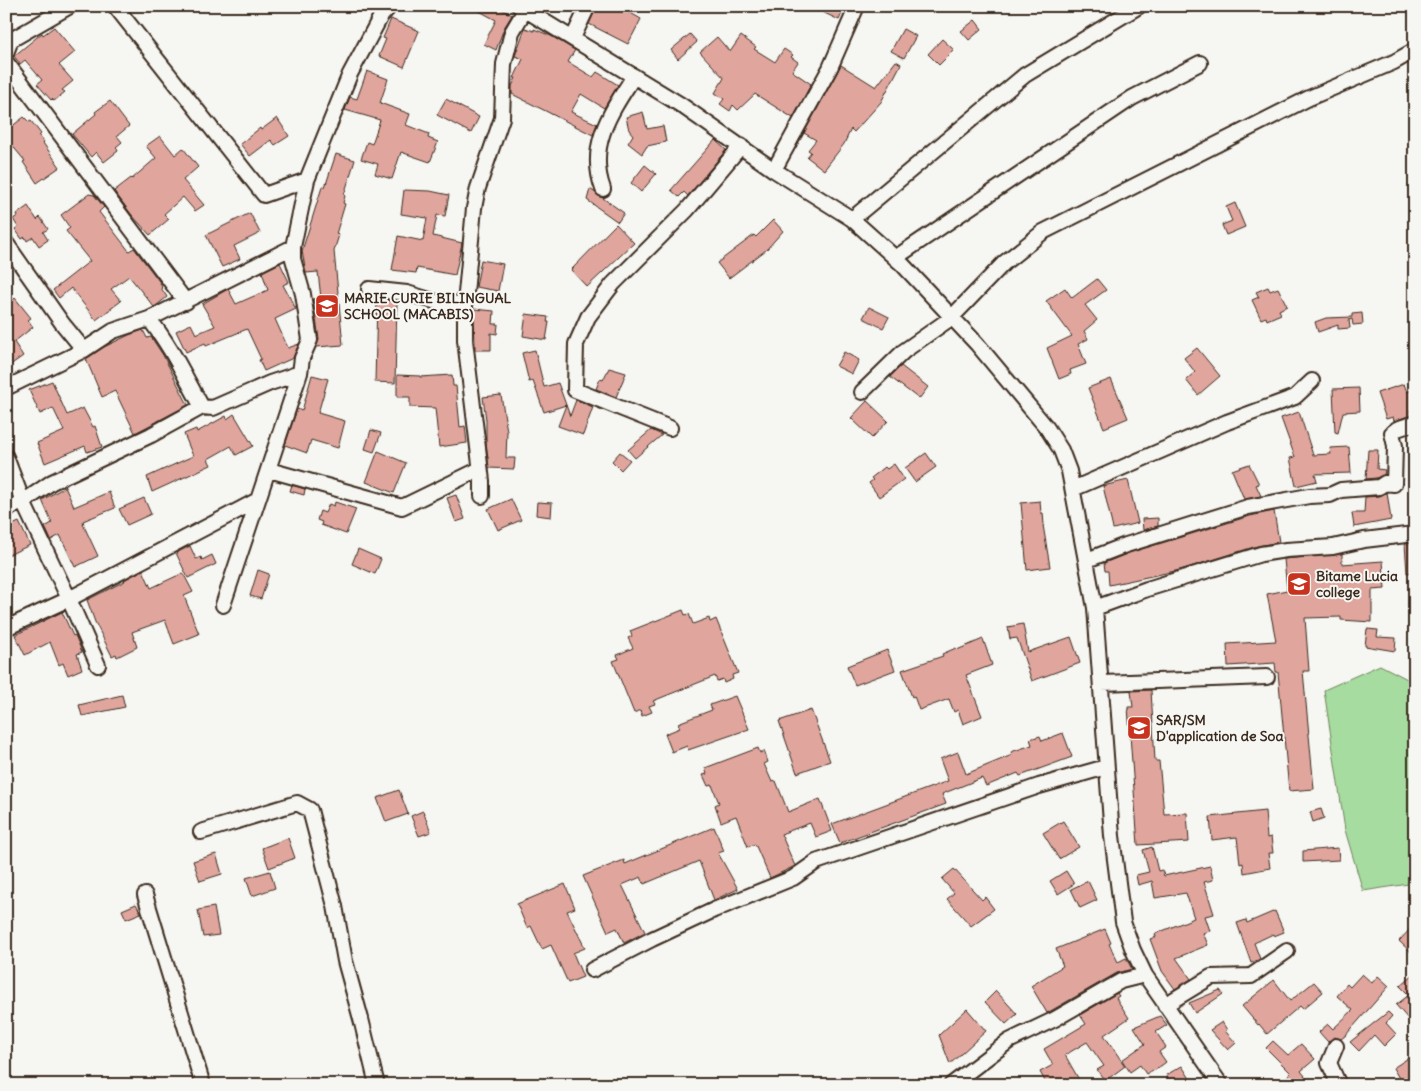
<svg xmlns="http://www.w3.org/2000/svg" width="1421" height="1091" font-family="Delius,sans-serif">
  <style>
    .green { fill: #a6dc9f; stroke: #70835e }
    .building { fill: #e0a69e; stroke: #3b2a1e }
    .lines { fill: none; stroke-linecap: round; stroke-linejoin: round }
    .minor-casing { stroke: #3b2a1e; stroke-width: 18 }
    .minor { stroke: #f6f6f2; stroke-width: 14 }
    .labels { text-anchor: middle; stroke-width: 4; stroke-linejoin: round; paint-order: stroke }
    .poi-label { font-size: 14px; font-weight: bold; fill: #3b2a1e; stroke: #f6f6f2; text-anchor: start }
  </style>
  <rect width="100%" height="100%" fill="#f6f6f2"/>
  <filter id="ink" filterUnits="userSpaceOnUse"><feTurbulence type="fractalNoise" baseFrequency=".02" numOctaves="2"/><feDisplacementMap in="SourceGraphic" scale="10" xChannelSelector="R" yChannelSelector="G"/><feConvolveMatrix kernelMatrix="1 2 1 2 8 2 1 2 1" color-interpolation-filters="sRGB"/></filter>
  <g filter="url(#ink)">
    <path class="green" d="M1380 665 1415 683V883L1363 891 1345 830 1324 690Z"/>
    <path class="building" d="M470 6H496L512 15 504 28 496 50 484 44 496 20Z
      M597 6H623L628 10 627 11 641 19 628 44 589 24Z
      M810 6H845L839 20Z
      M391 19 419 31 404 67 379 56 386 39 383 38Z
      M975 20 982 29 969 40 961 31Z
      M54 27 75 52 59 65 73 81 62 90 65 92 54 101 52 99 51 100 37 84 42 80 25 60 20 64 14 56 42 33 43 35Z
      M525 28 534 31V29L551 36 575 50 568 62 593 77 597 72 618 85 604 108 581 94 571 112 597 124 593 135 512 94V86L516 78H514L523 59 515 56Z
      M903 29 916 36 904 58 891 51Z
      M690 34 697 42 678 59 671 50Z
      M741 36 756 47 754 49 775 62 784 49 793 55 791 57 798 62 792 71 811 84 793 118 755 94 738 110 733 105 730 111 720 104 724 99 715 93 724 78 700 52 717 37 730 52Z
      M942 39 954 50 939 65 928 54Z
      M896 61 901 64 881 102 854 132 851 129 844 144 824 170 807 157 811 152 808 150 816 140 804 133 841 65 876 87Z
      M367 71 388 79 380 103 410 114 406 125 429 134 428 138 438 142 430 162 401 152 392 179 375 174 378 164 361 159 367 142 372 144 380 120 345 110 350 97 357 99Z
      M446 99 479 117 471 133 437 115Z
      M110 101 129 126 117 136 122 142 116 147 118 151 104 162 96 152 91 157 72 134 96 114 95 112Z
      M643 112 647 129 663 126 666 142 647 146 642 154 628 143 633 135 629 130 626 117Z
      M24 117 29 122 31 121 41 134 39 136 44 142 43 143 60 167 37 183 23 162 25 161 6 138V131Z
      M277 118 289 136 275 145 271 140 250 156 240 144 260 128 261 130Z
      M160 136 175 155 183 148 198 167 183 180 204 205 195 211 183 197 164 214 169 219 150 235 131 214 114 191 131 178 132 179 156 158 146 146Z
      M715 140 726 150 688 196 684 192 679 197 671 190Z
      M336 154 355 160 344 195 345 196 343 203 345 204 336 234 339 235 334 251 343 345 316 347 319 339 313 299 321 298 318 272 306 273 302 251 322 187H325Z
      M645 165 656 174 641 192 631 183Z
      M590 189 624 213 618 222 587 200Z
      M404 190 430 191 449 195 445 216 437 215 433 236 462 243 455 275 417 268 416 273 392 270 398 236 423 241 427 218 401 214Z
      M89 194 94 195 104 207 99 212 129 251 134 248 159 281 162 287 161 288 167 297 157 305 154 307 129 276 111 289 121 301 96 320 71 288 59 298 53 290 90 261 66 231 70 228 61 215Z
      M1235 203 1245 227 1226 235 1222 225 1232 221 1226 207Z
      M28 206 37 220 40 217 48 229 43 232 48 240 39 246 33 237 27 241 25 237 22 239 15 229 18 227 13 219 18 216 17 214Z
      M250 213 260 233 234 246 240 259 222 267 206 235Z
      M773 220 783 231 766 250 729 278 717 263 754 235 756 237Z
      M616 224 634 243 587 287 571 270Z
      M481 260 503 264 498 291 476 287Z
      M280 263 289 282 283 285 296 309 275 319 288 348 299 344 293 358 264 371 259 360 261 359 247 329 206 346 205 343 186 352 176 331 191 324 196 334 215 326 202 304 228 289 236 304 268 290 262 272Z
      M1097 279 1106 290 1085 305 1097 320 1084 331 1088 339 1078 344 1086 364 1070 370 1071 374 1059 379 1047 348 1072 336 1046 301 1065 288 1072 298Z
      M1268 287 1270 291 1278 288 1287 306 1279 310 1281 314 1267 320 1266 317 1261 319 1252 300 1259 297 1256 292Z
      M12 298 13 300 15 298 31 318 28 320 33 327 14 342 23 356 6 368V303Z
      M377 300 397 301 395 383 375 382Z
      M869 307 889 317 883 328 863 318Z
      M474 309 494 311 493 324H498L497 334 491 333V350H475Z
      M1362 313 1363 324 1353 325 1352 319 1349 320 1350 328 1338 329V325L1318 332 1315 322 1326 318 1352 317V314Z
      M526 314 548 317 547 322H549L546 340 523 336Z
      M143 330 147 338 151 337 163 355 188 405 135 433 115 391 102 397 86 359 104 347 129 335Z
      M1197 348 1220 376 1198 395 1186 380 1195 372 1184 358Z
      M535 350 544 387 558 383 566 405 544 412 533 381 529 382 522 353Z
      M844 352 859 360 852 374 836 366Z
      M901 366 928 387 919 399 890 377Z
      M609 368 626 373 616 397 596 389 600 379 603 380Z
      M312 375 328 379 318 413 345 421 338 448 311 440 307 453 285 445 297 409 302 411Z
      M397 375 420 376V377L452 375 453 386H456L460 427 465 426 467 443 439 447 435 408 410 407V397H397Z
      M1111 379 1128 418 1104 428 1088 388Z
      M52 381 67 415 83 408 93 427 95 426 102 447 87 452 85 446 45 463 37 443 64 431 53 408 40 414 29 390Z
      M1404 384 1407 392 1412 390 1415 398V409L1410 410 1411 415 1394 421 1393 417 1386 419 1377 393Z
      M1359 388 1360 411 1343 412 1338 433 1335 432 1333 389Z
      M501 395 507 431 506 458H515L514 469 489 468 486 442V420L483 397Z
      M576 400 593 407 583 435 558 426 566 405 570 416Z
      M867 401 888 421 872 438 851 418Z
      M1299 412 1313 455 1331 454 1330 448 1349 447 1351 473 1315 474 1317 481 1296 486 1290 458 1295 457 1281 418Z
      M234 414 253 446 236 455 231 446 208 459 211 465 152 492 147 477 193 456 184 434 196 429 197 432 226 416 227 419Z
      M371 430 381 433 374 452 365 449Z
      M651 430 662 435 635 458 628 450Z
      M1368 450H1378L1377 469 1385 470 1384 475 1376 478 1366 479Z
      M378 451 406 463 394 493 366 482Z
      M620 452 630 460 621 470 612 461Z
      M926 453 936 467 915 482 905 468Z
      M894 464 904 479 879 497 869 483 873 480 871 478 885 467 887 469Z
      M1249 464 1259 484 1256 485 1261 496 1244 499 1232 470Z
      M1128 480 1138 523 1113 529 1103 486Z
      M292 485 305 489 304 495 290 491Z
      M65 487 74 507 109 492 115 508 83 521 84 524H83L98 556 75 567 60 535 51 540 45 527 52 523 42 500Z
      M1387 492 1391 520 1354 527 1352 513H1364L1365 497 1380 496Z
      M456 495 465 519 456 522 447 498Z
      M144 498 151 514 127 525 119 509Z
      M511 499 521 520 498 530 488 509Z
      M1040 501 1041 513H1043L1044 525H1043L1050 567 1027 570 1021 503Z
      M335 502 356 509 346 534 321 525 322 522 317 520 320 511 325 513 329 504 334 506Z
      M537 502 552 503 551 517 536 515Z
      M1274 511 1279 542 1257 546 1180 570 1109 585 1108 571H1105L1104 563 1129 553 1250 516Z
      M1158 518V526L1143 530 1142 519Z
      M19 522 30 545 6 556V528Z
      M1415 543V572L1407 573 1405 544Z
      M190 546 196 559 201 557 202 560 212 555 216 564 188 578 176 553Z
      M358 549 381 559 375 574 352 564Z
      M1342 554V564L1383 561 1385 589 1372 590V622L1341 620V617L1305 618 1309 671H1303L1314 789 1289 791 1278 672H1276L1275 663 1228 666 1227 644 1276 641 1267 594 1287 590 1284 559Z
      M143 570 151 588 183 573 193 592 184 596 199 634 174 644 165 620 132 632 137 647 117 657 116 654 112 656 95 622 87 600 125 581 124 580Z
      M258 570 269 574 261 599 250 596Z
      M683 610 685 615 689 614 693 624 709 618 710 622 716 619 738 673 732 675 733 679 724 683 723 679 717 681 715 676 653 701 655 704 649 706 652 712 642 716 640 710 634 713 613 661 619 659 617 655 633 648 628 638 632 636 630 631Z
      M62 612 73 636 75 635 82 652 77 654 82 669 68 675 63 663 59 665 50 642 25 655 15 635Z
      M1023 624 1028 652 1071 637 1080 663 1032 681 1017 638 1010 639 1008 627Z
      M1367 629 1378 630 1377 637 1396 638 1395 651 1365 646Z
      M983 639 992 665 966 675 982 716 963 724 958 710 954 712 949 699 919 710 914 696 912 697 902 670 943 656 942 654 956 648 957 650Z
      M887 650 895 670 855 685 847 666Z
      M1151 690 1155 761H1159L1164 814 1187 813 1189 842 1138 845 1128 707H1133L1131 691Z
      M122 695 125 707 82 716 79 705Z
      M735 696 749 729 688 750 687 746 672 752 665 734 680 728 678 723 712 710 710 705Z
      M811 710 830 761 797 773 779 721Z
      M1063 733 1072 757 1020 776 1018 773 986 786 982 778 942 794 946 804 840 843 832 824 948 781 940 759 958 752 966 774 1012 755 1011 752 1032 745 1030 739 1040 736 1042 741Z
      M758 748 760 753 764 751 768 762 764 764 772 782 776 781 788 812 820 799 832 831 816 837 810 823 781 834 795 866 770 878 755 844 748 847 736 816 721 822 715 805 719 803 712 785 708 786 703 775 707 774 705 768Z
      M399 790 408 814 386 822 377 798Z
      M1321 809 1324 818 1313 822 1310 812Z
      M423 811 431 832 419 836 411 816Z
      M1265 811 1267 838 1271 837 1273 853H1268L1270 868 1244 873 1243 863 1240 864 1237 837 1212 840 1210 817Z
      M1063 821 1079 847 1059 859 1043 833Z
      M714 827 724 851 718 853 738 889 714 900 699 861 644 884 641 877 622 885 645 932 624 943 617 928 608 932 583 876 624 860 625 864Z
      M288 838 295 858 269 868 262 848Z
      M1152 847 1158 871 1162 870 1164 876 1210 866 1213 880 1204 882 1214 914 1205 916 1210 931 1203 933 1208 945 1176 958 1191 979 1175 989 1162 971 1150 939 1156 937 1155 934 1194 918 1186 893 1155 898 1152 881 1138 885 1136 875 1149 872 1143 850Z
      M1338 848 1339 860 1303 862V851Z
      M216 854 222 874 200 881 193 861Z
      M954 869 982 900 985 897 994 909 971 926 947 899 954 893 942 879Z
      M270 871 275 888 252 896 246 878Z
      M1066 871 1074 884 1058 894 1050 881Z
      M1088 881 1097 900 1080 908 1071 889Z
      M565 884 575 908 567 911 585 948 573 953 583 977 568 983 551 945 542 949 531 926 527 928 517 904Z
      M136 904 141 913 126 919 122 910Z
      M214 907 219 935 203 937 198 910Z
      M1275 911 1284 932 1274 936 1273 934 1254 943 1260 959 1251 963 1237 923 1246 920 1247 923Z
      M1415 924V956L1399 941Z
      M1105 929 1111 943 1109 944 1118 962 1126 958 1132 969 1117 973 1047 1013 1031 986 1063 966 1056 949Z
      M1415 973V1015L1409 1020 1396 1005 1409 995 1400 986Z
      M1362 974 1372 983 1378 976 1389 986 1345 1036 1341 1039 1334 1037 1328 1042 1319 1032 1328 1024 1333 1029 1353 1010 1337 996 1347 984 1350 987Z
      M1274 980 1290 1001 1314 982 1323 992 1303 1009 1300 1006 1267 1034 1259 1024 1258 1025 1242 1006Z
      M1220 990 1223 994 1195 1013 1189 1003Z
      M996 991 1017 1014 1006 1024 985 1002Z
      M1117 993 1119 996 1116 998 1129 1018 1104 1035 1125 1066 1105 1081 1097 1070 1104 1066 1087 1042 1065 1055 1082 1085H1047L1040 1072 1053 1065 1044 1049 1086 1024 1080 1015Z
      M967 1009 986 1031 950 1064 939 1035Z
      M1388 1012 1392 1016 1386 1023 1396 1034 1384 1046 1374 1035 1359 1051 1350 1042Z
      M1160 1016 1167 1025 1156 1032 1166 1047 1159 1052 1166 1062 1154 1071 1153 1070 1146 1074 1140 1065 1130 1072 1122 1060 1145 1044 1134 1027Z
      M1222 1022 1227 1030 1225 1031 1236 1043 1228 1050 1210 1030Z
      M1273 1041 1288 1055 1301 1044 1315 1059 1301 1071 1305 1076 1296 1085H1278L1291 1073 1266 1048Z
      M1410 1057 1415 1064V1085H1403L1393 1068Z
      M1182 1066 1194 1085H1172L1166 1075Z"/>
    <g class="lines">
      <defs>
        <path id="minor" d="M115 6 264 195 307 180
          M519 6 681 105 774 170 852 219 902 264 977 344 1047 428 1061 450 1069 471 1095 608 1112 836 1123 922 1133 950 1145 975 1221 1085
          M573 38 588 6
          M6 53 11 40 70 6
          M6 62 186 302
          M774 170 830 68 857 6
          M603 189C587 145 611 112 634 76
          M852 219 1025 75 1139 6
          M6 243 62 323 84 350
          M895 258 1132 98 1200 63
          M369 289 407 293 440 303 465 304
          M149 319C171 346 185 377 202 407
          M6 388 84 350 113 331 149 319 293 247
          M862 392 904 351 951 318 1004 263 1043 232 1309 98 1394 62 1415 50
          M670 428 575 390 576 344 588 317 613 284 687 210 741 146
          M6 457 23 502 6 509
          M269 470 402 507 480 469
          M1073 489 1227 422 1295 397 1312 381
          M482 496V481L465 340V304L474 208 478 188 502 118 504 64 512 32 525 10
          M1087 560 1126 545 1248 507 1309 496 1330 495 1341 490 1379 487 1385 483 1394 484 1395 446 1392 433 1397 429 1415 423
          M223 605 258 500
          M1095 608 1147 589 1261 554 1286 550 1333 547 1364 540 1415 534
          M6 628 69 599 23 502 52 482 151 435 202 407 213 408 270 383 300 373 302 358 310 340 303 294 293 259V247L307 180 350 74 381 16 390 6
          M98 665 69 599 258 500 300 373
          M1102 683 1267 677
          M201 832 297 803 310 810 335 906 345 961 361 1019 377 1085
          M145 895 203 1085
          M592 970 652 939 714 910 793 878 816 862 1039 786 1106 767
          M1165 1005 1211 977 1251 976 1287 951
          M1336 1046 1329 1063 1339 1085
          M951 1085 1009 1041 1055 1019 1121 981 1145 975"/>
      </defs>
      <use href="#minor" class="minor-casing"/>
      <use href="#minor" class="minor"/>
    </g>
  </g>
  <defs>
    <symbol id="school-square" viewBox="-11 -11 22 22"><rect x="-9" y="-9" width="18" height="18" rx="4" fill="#c8321e" stroke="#f6f6f2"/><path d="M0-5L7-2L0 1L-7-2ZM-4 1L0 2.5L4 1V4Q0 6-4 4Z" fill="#fff"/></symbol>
  </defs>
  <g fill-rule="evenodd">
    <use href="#school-square" x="313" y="292" width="28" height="28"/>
    <use href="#school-square" x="1285" y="570" width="28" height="28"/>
    <use href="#school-square" x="1125" y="714" width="28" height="28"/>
  </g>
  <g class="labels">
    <g class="poi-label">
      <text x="344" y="303">MARIE CURIE BILINGUAL<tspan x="344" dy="16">SCHOOL (MACABIS)</tspan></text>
      <text x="1316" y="581">Bitame Lucia<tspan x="1316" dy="16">college</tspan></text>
      <text x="1156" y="725">SAR/SM<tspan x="1156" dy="16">D'application de Soa</tspan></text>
    </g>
  </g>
  <rect width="1421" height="1091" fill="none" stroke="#f6f6f2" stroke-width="25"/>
  <rect x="12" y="12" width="1396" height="1066" fill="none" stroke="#3b2a1e" stroke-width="2" filter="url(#ink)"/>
</svg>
